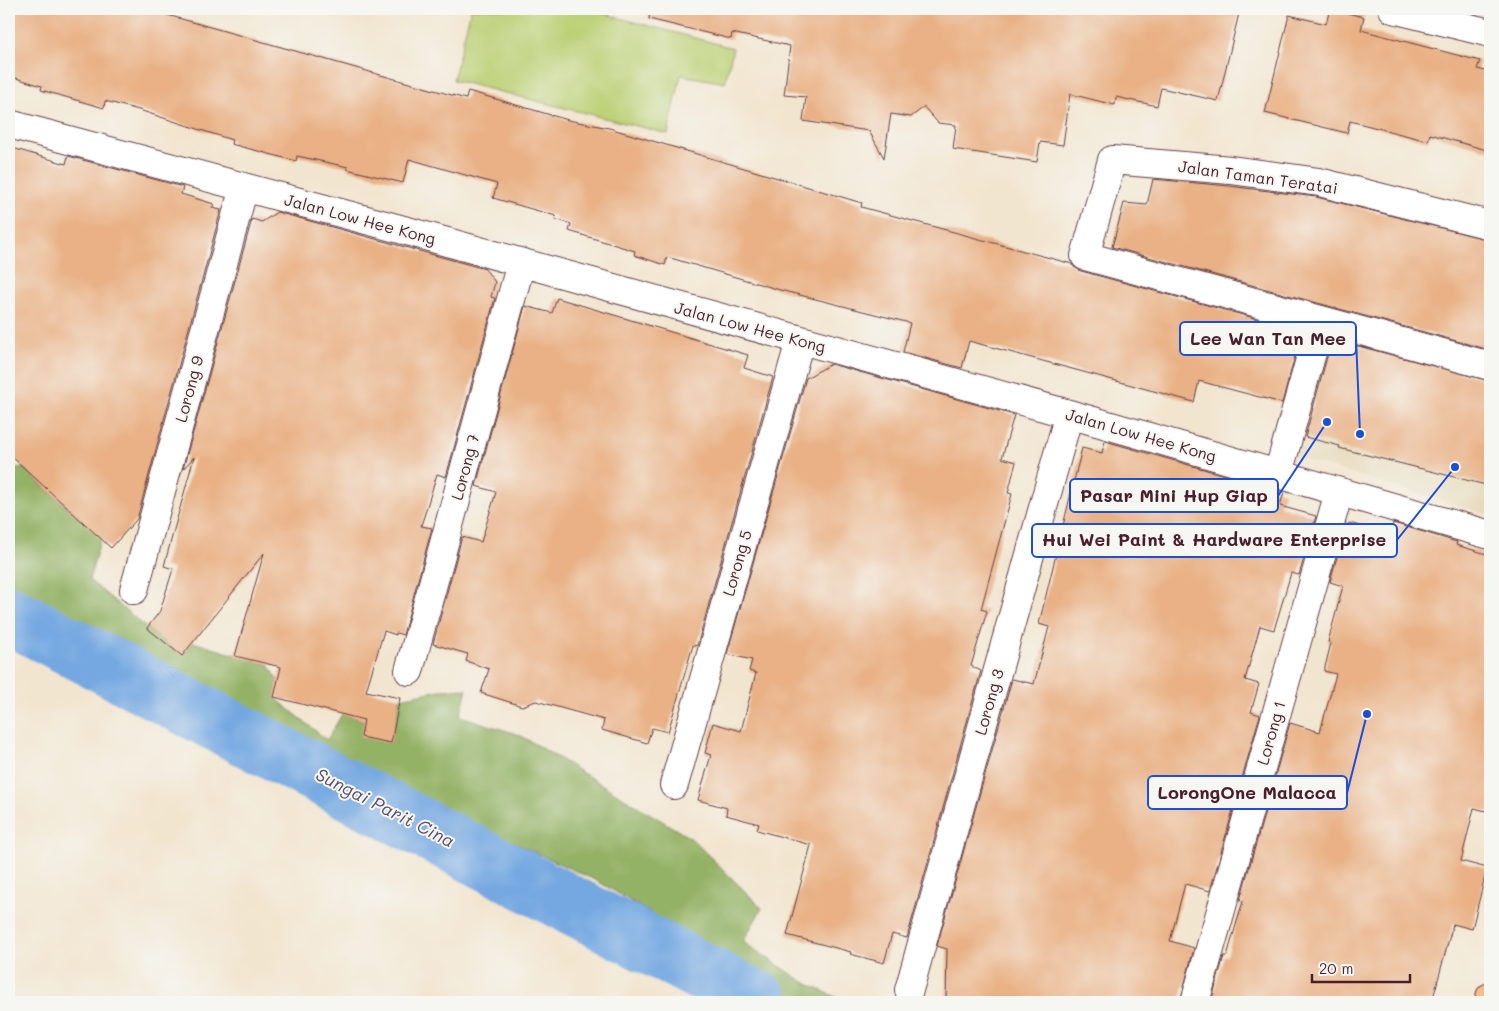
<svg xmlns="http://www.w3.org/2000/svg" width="1499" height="1011" font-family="Mali,sans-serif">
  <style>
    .built { fill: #e6daba }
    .green { fill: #bbd074; stroke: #827850 }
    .forest { fill: #94b266; stroke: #6f6848 }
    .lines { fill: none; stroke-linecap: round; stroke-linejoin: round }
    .river { stroke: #74a8e1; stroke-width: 59 }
    .building { fill: #e9b185 }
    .minor-casing { stroke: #633d44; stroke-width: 30 }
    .major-casing { stroke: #633d44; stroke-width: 30 }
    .minor { stroke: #fff; stroke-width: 28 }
    .major { stroke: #f8bd89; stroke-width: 28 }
    .labels { text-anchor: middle; stroke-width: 4; stroke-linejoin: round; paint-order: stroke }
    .street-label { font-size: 16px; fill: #4a1f2b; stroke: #f6f6f2 }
    .water-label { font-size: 18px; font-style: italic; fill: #594f6b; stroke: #f6f6f2 }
    .leader { fill: none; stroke: #1d4ed8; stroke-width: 2 }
    .callout-dot { fill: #1d4ed8; stroke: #f6f6f2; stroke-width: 2 }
    .callout { fill: #f6f6f2; stroke: #1d4ed8; stroke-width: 2 }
    .callout-label { font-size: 18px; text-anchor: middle; font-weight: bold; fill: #4a1f2b }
  </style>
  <rect width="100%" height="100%" fill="#f6f6f2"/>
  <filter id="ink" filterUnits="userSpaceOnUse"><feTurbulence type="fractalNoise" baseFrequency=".02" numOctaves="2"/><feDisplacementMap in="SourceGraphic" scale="10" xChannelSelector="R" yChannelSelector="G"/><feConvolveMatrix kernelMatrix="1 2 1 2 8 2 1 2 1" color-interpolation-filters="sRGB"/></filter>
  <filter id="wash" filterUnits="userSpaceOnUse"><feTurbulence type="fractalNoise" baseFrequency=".0096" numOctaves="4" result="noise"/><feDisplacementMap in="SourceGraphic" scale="20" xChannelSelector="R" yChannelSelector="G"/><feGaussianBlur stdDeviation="1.12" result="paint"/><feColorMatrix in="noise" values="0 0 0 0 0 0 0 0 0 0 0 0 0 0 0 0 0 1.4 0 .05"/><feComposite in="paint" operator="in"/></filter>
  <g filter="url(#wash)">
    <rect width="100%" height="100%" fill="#f2e5cf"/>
    <path class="built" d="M1314 314 1490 358V515L1276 451Z"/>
    <path class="green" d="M471 9H586L733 48 725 83 681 75 668 134 453 80Z"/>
    <path class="forest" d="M9 467 23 468 101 538 89 580 181 656 193 642 269 665 278 680 274 697 327 740 342 714 364 721 391 743 400 698 440 690 467 689 460 716 520 735 692 839 762 908 743 942 804 982 846 1002H801L759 980 689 936 599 882 364 773 190 687 39 603 9 589Z"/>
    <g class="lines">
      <path class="river" d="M9 615 760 1002"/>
    </g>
    <g id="blocks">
      <path class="building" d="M9 9H146L466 99 468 91 568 120 609 128 862 203 861 207 1072 264 1074 267 1081 271 1302 331 1282 403 1199 381 1194 402 969 341 962 368 903 352 910 323 780 290 667 257 665 265 634 255 635 251 569 231 571 224 555 219 556 216 493 198 497 184 409 159 403 183 347 169 348 167 297 156 296 161 231 144 232 140 139 110 105 101 104 108 41 90 42 86 9 76Z
        M650 9H1240L1218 101 1161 88 1157 106 1116 97 1115 105 1070 94 1063 145 1040 142 1037 162 953 149 956 125 938 123 924 107 911 117 891 114 884 158 869 131 803 121 806 97 784 95 790 46 732 33 731 39 649 19Z
        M1330 9 1364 17 1361 30 1480 61 1477 69 1490 72V151L1430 134 1428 141 1350 121 1347 133 1265 113 1289 15 1326 24Z
        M9 147 66 164 68 156 183 187 181 194 214 204 212 208 221 210 137 519 111 548 9 454Z
        M1153 179 1229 186 1316 197 1490 240V350L1112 247 1124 203 1147 205Z
        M277 212 485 269 495 282 491 297 495 298 446 477 437 474 421 526 432 528 403 635 396 633V635L384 631 366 691 400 698 391 743 361 737 364 720 274 697 281 667 235 656 264 553 182 656 147 628 160 611 173 569 164 566 194 457 183 469 252 219 262 222Z
        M557 298 748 355 744 368 773 377 697 646 693 645 668 732 652 728 647 743 602 730 604 720 536 701 522 706 481 693 489 669 466 661 468 654 433 644 462 537 481 542 496 492 476 486 525 306 552 313Z
        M1332 339 1490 381V486L1339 448 1340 446 1305 437Z
        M831 364 1014 415 1002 458 1016 462 1008 493 1012 494 981 609 987 611 971 666 981 671 907 938 892 934 884 963 850 954 851 952 787 935 811 845 757 830 759 824 726 815 727 808 698 800 711 755 705 753 713 723 741 731 756 673 749 671 752 660 727 654 806 378Z
        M1105 441 1284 492 1280 506 1316 516 1299 575 1291 573 1274 630 1260 626 1245 680 1259 684 1251 712 1260 715 1210 891 1185 884 1170 941 1194 948 1180 1002H946L947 949 937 946 1012 679 1034 684 1049 627 1039 624 1082 448 1102 453Z
        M1349 523 1390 534 1393 523 1457 542 1456 545 1490 555V812L1474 808 1461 861 1487 868 1472 929 1453 924 1432 1002H1211L1224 956H1227L1243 901 1240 900 1290 723 1320 732 1336 674 1324 671 1331 643 1328 642 1343 586 1330 582 1346 524 1349 525Z"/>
    </g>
  </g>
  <g filter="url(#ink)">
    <use href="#blocks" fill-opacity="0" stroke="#633d44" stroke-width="1"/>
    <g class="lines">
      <defs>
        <path id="minor" d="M1393 9 1490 33
          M9 124 400 229 1069 414 1490 535
          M1490 225 1319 182 1231 170 1112 160 1085 256 1490 366
          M1278 474 1321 320
          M134 590 244 187
          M409 671 521 263
          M674 785 800 341
          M909 990 1069 414
          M1195 1002 1339 492"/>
        <path id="major" d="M1489 1002 1490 997"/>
      </defs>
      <use href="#minor" class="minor-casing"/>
      <use href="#major" class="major-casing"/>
      <use href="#minor" class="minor"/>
      <use href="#major" class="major"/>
    </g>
  </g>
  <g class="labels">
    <g class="street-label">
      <text transform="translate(1258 177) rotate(8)" y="6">Jalan Taman Teratai</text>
      <text transform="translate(360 219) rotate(15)" y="6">Jalan Low Hee Kong</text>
      <text transform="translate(750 327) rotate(15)" y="6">Jalan Low Hee Kong</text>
      <text transform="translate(189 389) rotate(-75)" y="6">Lorong 9</text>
      <text transform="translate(1141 435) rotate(16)" y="6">Jalan Low Hee Kong</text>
      <text transform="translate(465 467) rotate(-75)" y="6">Lorong 7</text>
      <text transform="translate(737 563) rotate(-74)" y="6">Lorong 5</text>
      <text transform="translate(989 702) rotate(-74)" y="6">Lorong 3</text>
      <text transform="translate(1271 733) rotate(-74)" y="6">Lorong 1</text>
    </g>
    <g class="water-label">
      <text transform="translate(385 808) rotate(27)" y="6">Sungai Parit Cina</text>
    </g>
  </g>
  <path class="leader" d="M1360 434L1356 338M1327 422L1278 496M1455 467L1397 540M1367 714L1347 793"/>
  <g class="callout-dot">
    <circle cx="1360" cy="434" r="5"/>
    <circle cx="1327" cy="422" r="5"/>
    <circle cx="1455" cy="467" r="5"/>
    <circle cx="1367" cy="714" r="5"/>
  </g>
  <g class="callout">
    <rect x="1180" y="322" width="176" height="33" rx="5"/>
    <rect x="1070" y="479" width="208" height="33" rx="5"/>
    <rect x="1032" y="524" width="365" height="33" rx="5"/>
    <rect x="1148" y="776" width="199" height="33" rx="5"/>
  </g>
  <g class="callout-label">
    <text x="1268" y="345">Lee Wan Tan Mee</text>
    <text x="1174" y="502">Pasar Mini Hup Giap</text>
    <text x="1214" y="546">Hui Wei Paint &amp; Hardware Enterprise</text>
    <text x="1247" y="799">LorongOne Malacca</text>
  </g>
  <rect width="1499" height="1011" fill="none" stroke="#f6f6f2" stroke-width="30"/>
  <path d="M1312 974v8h98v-8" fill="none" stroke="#4a1f2b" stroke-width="2.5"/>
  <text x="1319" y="974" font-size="15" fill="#4a1f2b" stroke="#f6f6f2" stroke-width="4" paint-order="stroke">20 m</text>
</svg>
